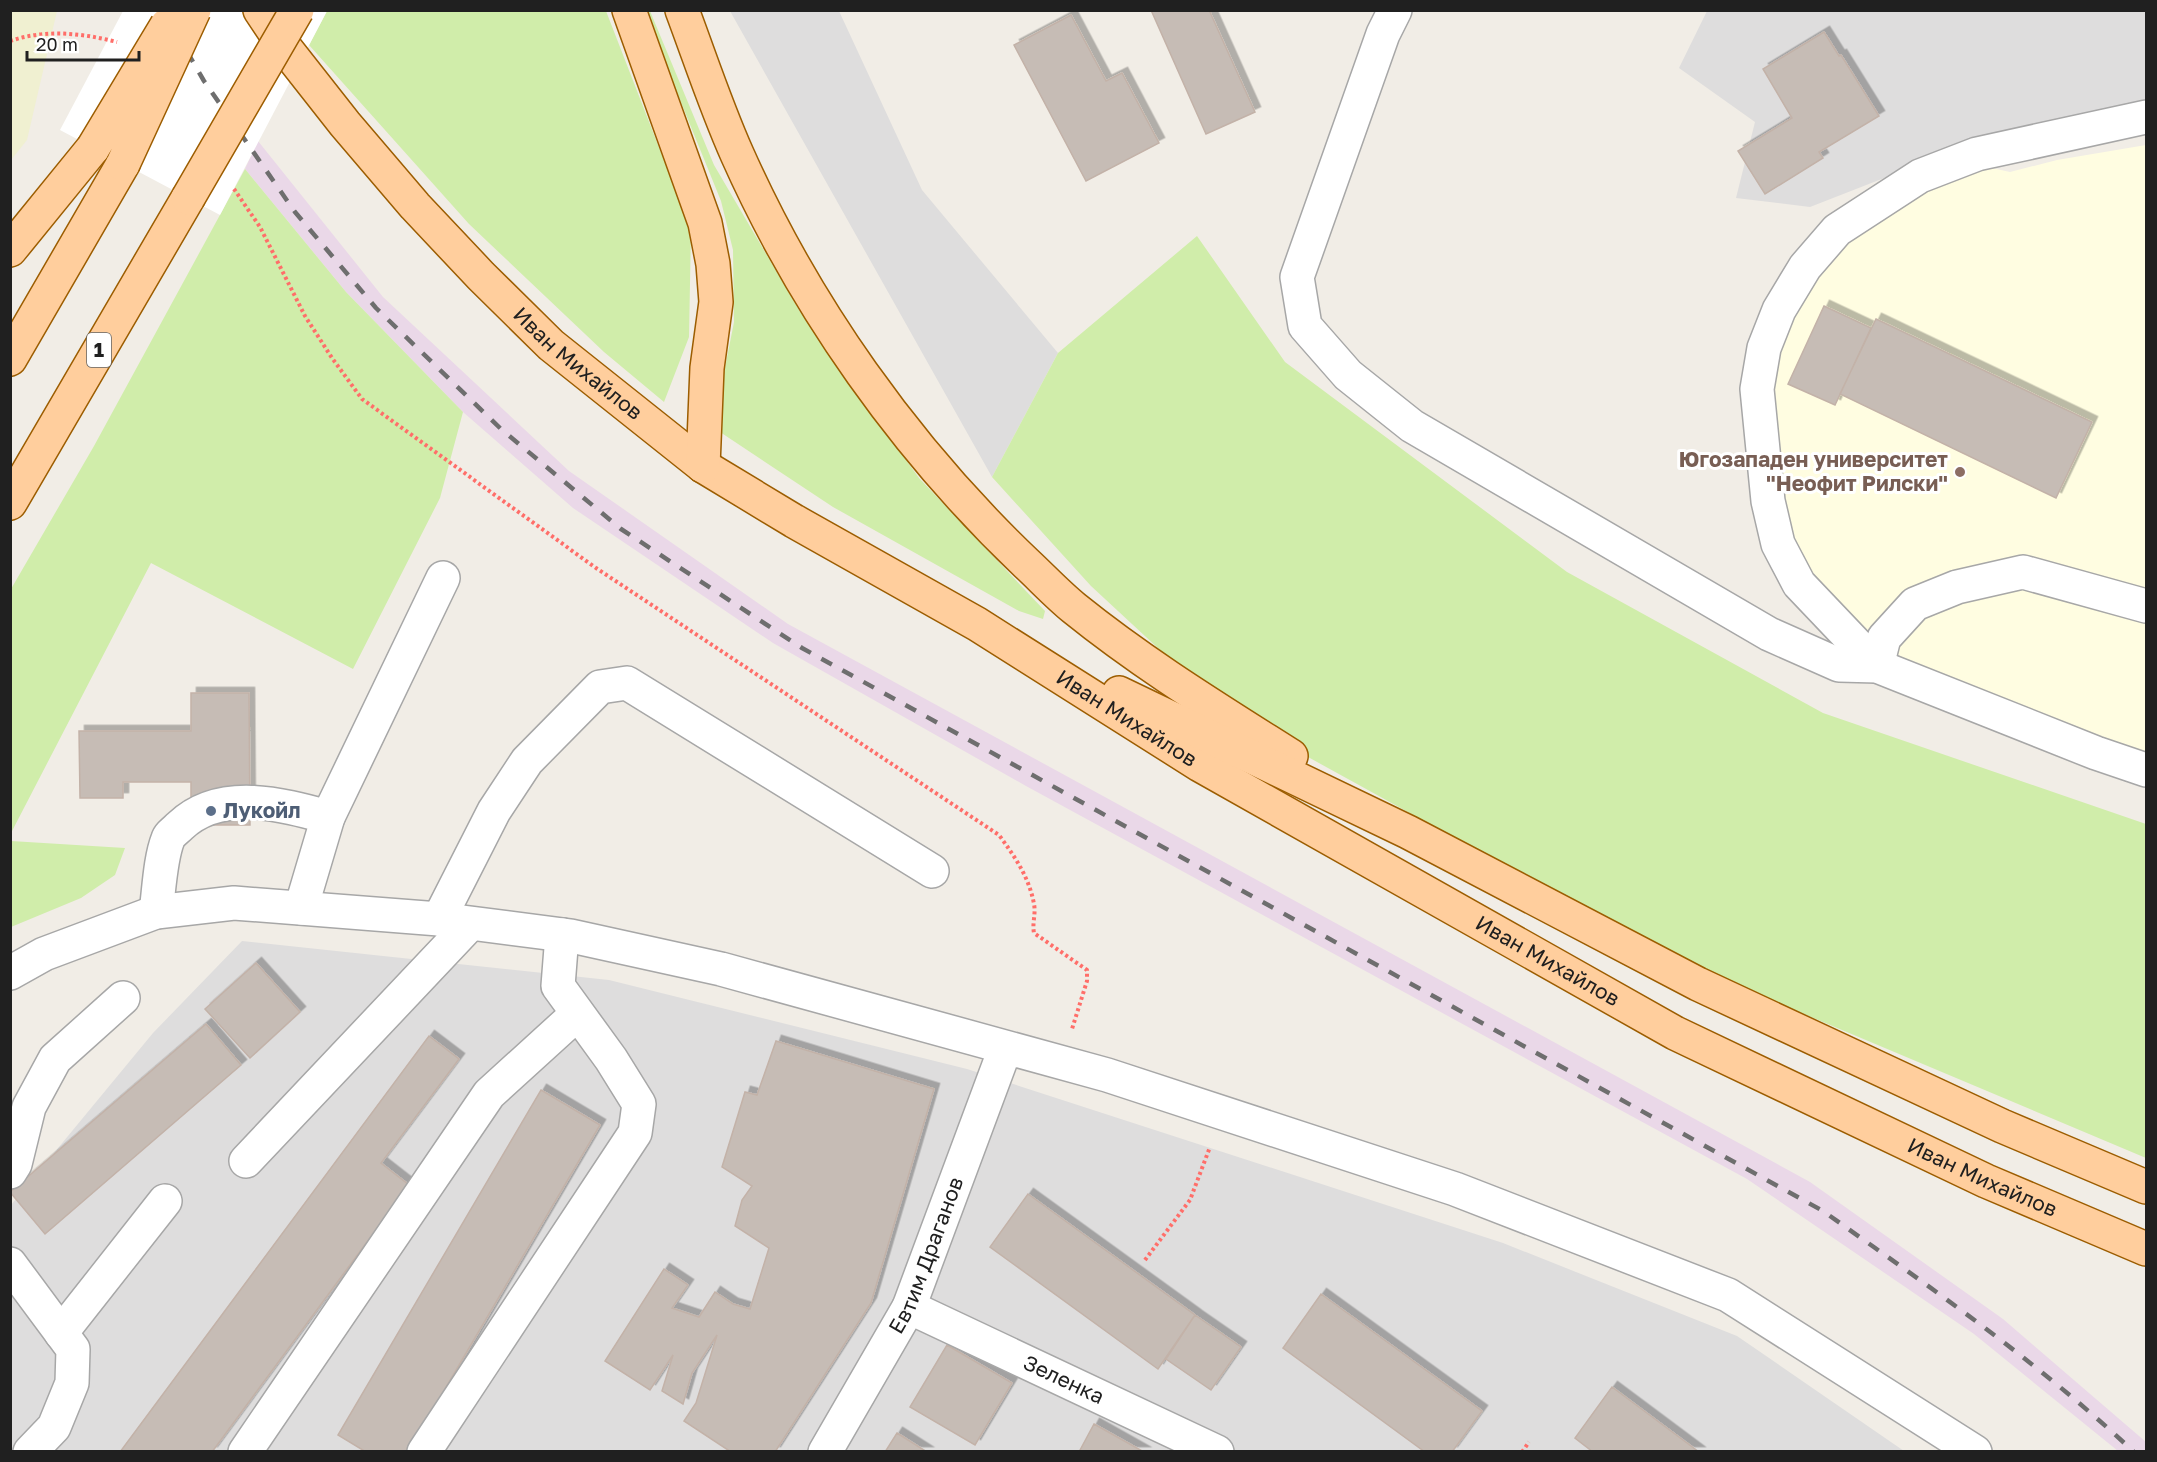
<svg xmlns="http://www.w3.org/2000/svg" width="2157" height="1462" font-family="'Golos Text',sans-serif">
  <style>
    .residential { fill: #dedddd }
    .industrial { fill: #ead8e8 }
    .education { fill: #fffde1 }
    .farmland { fill: #f0f0d1 }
    .grass { fill: #d0edaa }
    .pier { fill: #fff }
    .building { fill: #c6bcb5; stroke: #c3b2a8; stroke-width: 1.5; filter: url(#shadow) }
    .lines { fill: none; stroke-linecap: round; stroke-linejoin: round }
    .minor-casing { stroke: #a7a7a7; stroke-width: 36 }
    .major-casing { stroke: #9c5d00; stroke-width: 36 }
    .path { stroke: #ff6e69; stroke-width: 4; stroke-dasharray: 3 3; stroke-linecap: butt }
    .minor { stroke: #fff; stroke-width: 33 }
    .major { stroke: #ffce9d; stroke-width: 33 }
    .rail { stroke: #6e6e6e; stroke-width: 4.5; stroke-dasharray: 12 12; stroke-linecap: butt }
    .major-bridge-casing { stroke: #9c5d00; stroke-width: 36; stroke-linecap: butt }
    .major-bridge { stroke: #ffce9d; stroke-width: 33 }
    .education-dot { fill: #8d6e63; stroke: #fff; stroke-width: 2 }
    .service-dot { fill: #5c6f8a; stroke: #fff; stroke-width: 2 }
    .labels { text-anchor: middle; stroke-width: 6; stroke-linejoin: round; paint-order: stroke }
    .shield { fill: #fff; stroke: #636363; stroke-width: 1.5 }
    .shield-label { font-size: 20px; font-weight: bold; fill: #202020 }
    .street-label { font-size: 21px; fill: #202020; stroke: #fff }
    .education-label { font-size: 21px; font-weight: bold; fill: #785e54; stroke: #fff; text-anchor: end }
    .service-label { font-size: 21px; font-weight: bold; fill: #4e5e75; stroke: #fff; text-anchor: start }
  </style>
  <defs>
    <filter id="shadow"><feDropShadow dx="5.5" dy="-5.5" stdDeviation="0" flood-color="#0004"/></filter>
  </defs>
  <rect width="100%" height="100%" fill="#f1ede6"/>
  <path class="residential" d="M730 11H839L922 190 1058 353 992 477Z
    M1707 11H2146V105L1920 164 1810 207 1736 198 1755 122 1679 68Z
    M242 941 609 980 967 1069 1503 1243 1737 1336 1904 1451 11 1452V1205L153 1033Z"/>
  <path class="industrial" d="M258 141 383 297 569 471 788 624 1810 1182 2003 1319 2146 1442V1451H2118L1974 1334 1747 1179 1026 786 773 643 573 508 463 412 346 292 245 169Z"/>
  <path class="education" d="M2146 145V752L1948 685 1919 669 1876 639 1810 578 1777 499 1770 394 1787 315 1850 242 1909 199 1978 165 2010 172 2057 160Z"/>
  <path class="farmland" d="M11 10 57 11 27 140 11 160Z"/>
  <path class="grass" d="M327 11H606L691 230 689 337 664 402 604 352 469 224 309 45Z
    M644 11H650L714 165 799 310 919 478 1045 611 1043 619 1019 611 833 507 720 432V393L734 322 733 250 721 201Z
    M245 169 346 292 463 412 440 498 353 669 151 563 11 833V589L94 446Z
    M1197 236 1285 362 1567 572 1823 713 2146 824V1158L1785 1006 1637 938 1228 713 1091 586 992 477 1058 353Z
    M11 841 125 848 115 875 81 898 11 927Z"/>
  <path class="pier" d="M123 11H327L220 215 60 130Z"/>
  <path class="building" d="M1151 10H1209L1255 112 1206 134Z
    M1071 15 1106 81 1122 73 1159 143 1086 181 1014 45Z
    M1824 32 1839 56 1841 55 1879 116 1819 152 1823 158 1765 194 1738 151 1792 118 1763 69Z
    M1824 306 1871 328 1835 405 1788 384Z
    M1876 319 2092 422 2056 498 1840 394Z
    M191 693H249L250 825H191V782H123V798H80L79 731H191Z
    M256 963 300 1012 250 1058 205 1009Z
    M206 1024 241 1065 45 1234 10 1192Z
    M429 1036 459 1059 381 1163 409 1185 212 1452H120Z
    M776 1041 934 1089 871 1303 775 1452H731L684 1421 696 1403 717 1335 692 1373 683 1404 662 1391 673 1355 650 1390 605 1361 664 1269 688 1285 672 1308 699 1317 715 1292 733 1304 750 1309 769 1248 735 1226 742 1200 752 1186 722 1167 745 1092 757 1095Z
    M541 1090 600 1125 408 1452H366L338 1435Z
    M1028 1194 1195 1315 1158 1369 990 1247Z
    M1321 1294 1482 1411 1452 1452H1425L1283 1348Z
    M1195 1315 1241 1347 1211 1390 1166 1359Z
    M947 1345 1012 1383 975 1445 910 1407Z
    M1612 1387 1699 1452H1593L1575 1438Z
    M1094 1424 1144 1452H1079Z
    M897 1433 927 1452H885Z"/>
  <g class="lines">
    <defs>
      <g id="minor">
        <path d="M1395 10 1383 34 1297 277 1305 326 1348 375 1412 426 1769 634 1839 665 1877 666 2096 753 2146 770"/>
        <path d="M1877 666 1799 584 1778 544 1768 501 1757 389 1764 348 1779 310 1805 267 1837 230 1920 176 1977 154 2146 117"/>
        <path d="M1877 666 1884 638 1915 604 1957 587 2023 572 2146 606"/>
        <path d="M301 908 328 817 443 578"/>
        <path d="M156 912C159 891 160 859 168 839 169 835 176 830 180 826 220 788 281 804 328 817"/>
        <path d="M439 919 494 811 527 761 600 687 627 683 932 871"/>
        <path d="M10 973 44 954 156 912 234 903 439 919 571 936 721 969 1107 1075 1455 1189 1728 1295 1975 1452"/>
        <path d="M246 1161 470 924"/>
        <path d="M10 1172 15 1164 29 1107 55 1059 123 998"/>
        <path d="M10 1264 73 1349 72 1383 54 1427 30 1452"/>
        <path id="s1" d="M909 1307 1217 1452"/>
        <path d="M61 1333 165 1201"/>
        <path d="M245 1452 489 1094 577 1014"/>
        <path d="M424 1452 635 1133 639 1104 611 1059 558 986 562 935"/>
        <path id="s2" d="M825 1452 909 1307 1005 1049"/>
      </g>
      <g id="major">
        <path id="s3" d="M260 10 286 49 345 124 415 206 481 276 551 345 703 466 794 521 977 624 1200 765 1675 1033 1986 1181 2146 1249"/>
        <path d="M629 10 705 223 713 264 716 302 707 368 703 466"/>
        <path d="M682 10C700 58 716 107 737 154 805 307 906 449 1027 564 1043 579 1058 595 1074 608 1142 663 1217 709 1291 756"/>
        <path d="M10 250 93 148"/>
        <path d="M10 359 123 164"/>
        <path d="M10 503 188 198"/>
        <path d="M1119 693 1408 832 1698 984 2002 1126 2146 1187"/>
      </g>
    </defs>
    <use href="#minor" class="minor-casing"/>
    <use href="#major" class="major-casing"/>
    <path class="path" d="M10 41C46 29 81 33 117 42
      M234 189 260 227 305 316 332 358 362 399 596 568 999 835C1015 857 1029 877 1034 904 1036 914 1032 923 1034 933L1087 970V981L1072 1029
      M1145 1260 1190 1200 1210 1147
      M1522 1452 1529 1442"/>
    <use href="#minor" class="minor"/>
    <use href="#major" class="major"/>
    <path class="rail" d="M163 10 204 81 295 212 376 308 501 429 621 529 802 648 1823 1211C1930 1287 2038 1362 2134 1452"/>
    <defs>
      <path id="major-bridge" d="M93 148 167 25
        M123 164 194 10
        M188 198 297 10"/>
    </defs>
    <use href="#major-bridge" class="major-bridge-casing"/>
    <use href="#major-bridge" class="major-bridge"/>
  </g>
  <circle class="education-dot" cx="1960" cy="472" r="6"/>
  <circle class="service-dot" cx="211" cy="811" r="6"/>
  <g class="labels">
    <rect class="shield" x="87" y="333" width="24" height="34" rx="4.5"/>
    <g class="shield-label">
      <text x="99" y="357">1</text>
    </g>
    <g class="street-label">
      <text dy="7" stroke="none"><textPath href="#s3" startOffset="477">Иван Михайлов</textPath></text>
      <text dy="7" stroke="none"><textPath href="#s3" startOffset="1132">Иван Михайлов</textPath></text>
      <text dy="7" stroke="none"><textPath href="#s3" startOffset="1618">Иван Михайлов</textPath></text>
      <text dy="7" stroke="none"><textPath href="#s3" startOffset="2104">Иван Михайлов</textPath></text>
      <text dy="7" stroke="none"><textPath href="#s2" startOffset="222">Евтим Драганов</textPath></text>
      <text dy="7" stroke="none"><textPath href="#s1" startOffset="171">Зеленка</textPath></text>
    </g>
    <g class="education-label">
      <text x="1948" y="467">Югозападен университет<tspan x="1948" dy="24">"Неофит Рилски"</tspan></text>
    </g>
    <g class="service-label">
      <text x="223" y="818">Лукойл</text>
    </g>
  </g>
  <rect width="2157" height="1462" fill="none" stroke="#202020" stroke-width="24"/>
  <path d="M27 51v9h112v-9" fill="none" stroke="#202020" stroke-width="3"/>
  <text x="36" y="51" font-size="18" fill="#202020" stroke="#ffffff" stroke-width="4.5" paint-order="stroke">20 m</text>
</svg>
